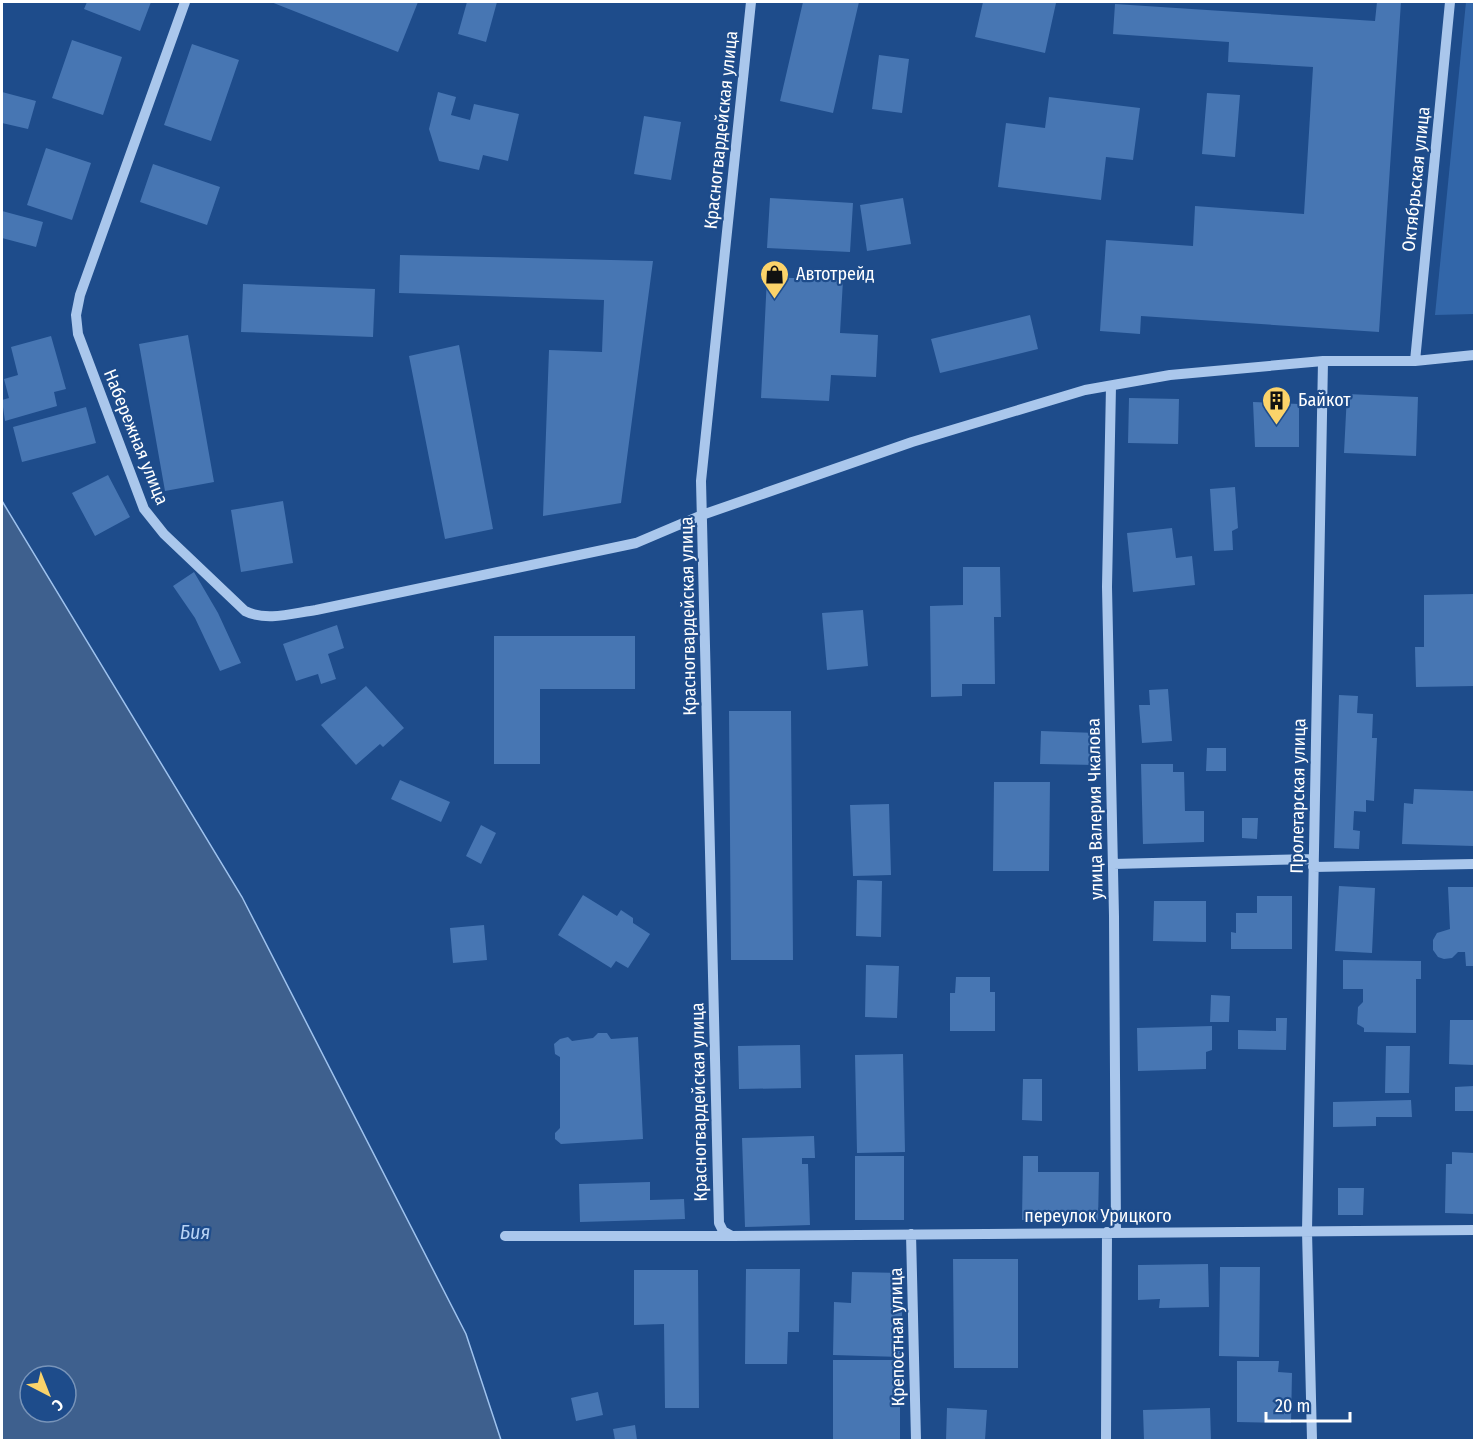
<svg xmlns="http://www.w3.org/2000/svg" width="1476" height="1442" font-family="'Fira Sans Condensed',sans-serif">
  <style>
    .green { fill: #3266a9 }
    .water { fill: #3e608e; stroke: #9ec2ee; stroke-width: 1.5; fill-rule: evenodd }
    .building { fill: #4776b3 }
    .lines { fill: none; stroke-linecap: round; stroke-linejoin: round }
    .minor { stroke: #aac7ec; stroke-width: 10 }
    .labels { text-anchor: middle; stroke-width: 4.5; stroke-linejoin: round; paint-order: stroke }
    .street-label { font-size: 18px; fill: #fff; stroke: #1e4c8b }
    .poi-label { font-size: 18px; fill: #fff; stroke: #1e4c8b; text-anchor: start }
    .water-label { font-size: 20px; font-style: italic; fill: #b6d1f3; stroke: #1e4c8b }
  </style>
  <rect width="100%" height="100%" fill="#1e4c8b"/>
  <path class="green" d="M1466 2H1474V314L1435 315Z"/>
  <path class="water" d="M2 501 242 897 466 1334 501 1440H2ZM30 1376H66V1412H30Z"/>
  <path class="building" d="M87 2H151L140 31 84 9Z
    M271 2H418L398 52Z
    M467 2H497L486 42 458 34Z
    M803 2H859L833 113 780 101Z
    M983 2H1049L1056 3 1045 53 975 37Z
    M1377 2H1401L1379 332 1141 316 1140 334 1100 331 1106 240 1193 246 1195 206 1304 214 1313 67 1228 62 1229 42 1113 34 1115 4 1375 21Z
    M72 40 122 57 103 115 52 98Z
    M192 44 239 60 211 141 164 125Z
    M879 55 909 59 902 113 872 109Z
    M2 92 36 101 28 129 2 123Z
    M438 92 456 97 451 115 470 120 474 104 519 114 508 161 483 155 479 170 439 161 429 129Z
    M1207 93 1240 95 1235 157 1202 154Z
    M1049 97 1140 108 1133 160 1106 157 1101 200 998 187 1006 123 1045 128Z
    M644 116 681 122 671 180 634 174Z
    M46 148 91 163 72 220 27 205Z
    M153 164 220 187 207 225 140 202Z
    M770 198 853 203 850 252 767 248Z
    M903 198 911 244 867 251 860 205Z
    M2 211 43 222 36 247 2 238Z
    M400 255 653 261 621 503 543 516 549 350 602 352 604 300 399 293Z
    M767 277 843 280 840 333 878 335 876 377 831 375 829 401 761 398Z
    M243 284 375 289 373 337 241 332Z
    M1030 315 1038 349 940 373 931 339Z
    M188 335 214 482 165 491 139 344Z
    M51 336 66 389 54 392 57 406 5 421 2 400 9 398 4 379 18 375 11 347Z
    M459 345 493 529 445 539 409 356Z
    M1347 394 1418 397 1416 456 1344 453Z
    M1129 398 1179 399 1178 444 1128 443Z
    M1253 402 1299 404V447H1255Z
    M86 407 96 443 22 462 13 427Z
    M108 475 130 517 95 536 72 493Z
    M1235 487 1238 528 1232 531 1233 550 1214 551 1210 489Z
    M283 501 293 563 241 572 231 510Z
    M1172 528 1176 558 1192 556 1195 585 1133 592 1127 533Z
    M963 567H1000L1001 617H994L995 684H962V696L931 697 930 606 963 605Z
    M194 572 218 613 241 663 220 671 195 618 173 586Z
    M1474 594V686L1416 687 1415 647H1424V595Z
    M863 610 868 666 827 670 822 613Z
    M337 625 344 648 328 654 336 679 321 684 318 674 296 681 283 644Z
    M494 636H635V689H540V764H494Z
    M366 686 404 728 383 747 380 744 356 765 321 725Z
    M1168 689 1172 741 1142 743 1139 705H1150L1149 690Z
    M1339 695 1358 696 1357 713 1373 714 1372 738H1377L1374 801 1366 800V812L1354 811 1353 830 1360 831 1359 849 1334 848Z
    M729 711H791L793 960H731Z
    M1041 731 1096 733V765L1040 764Z
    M1207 748H1226V771H1206Z
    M1141 764H1173V772H1184L1185 811H1204V842L1143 844Z
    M400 780 450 802 441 822 391 799Z
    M994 782H1050L1049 871H993Z
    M1414 789 1474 791V846L1402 844 1404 803 1413 804Z
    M889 804 891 875 853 876 850 805Z
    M1242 818H1258L1257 839 1242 838Z
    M481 825 496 833 481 864 466 856Z
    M857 880 882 881 881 937 856 936Z
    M1339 886 1375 888 1372 953 1335 951Z
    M1448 887H1474V966H1466L1465 952H1458L1452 958 1444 959 1438 957 1433 950V940L1437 933 1450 929Z
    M583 895 617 916 621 910 633 918V923L650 934 628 968 616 961 611 968 558 935Z
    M1257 896H1292V949H1231V932L1236 933V913H1257Z
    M1154 901H1206V942L1153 941Z
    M484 925 487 960 453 963 450 928Z
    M1343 960 1421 961V979H1416V1033L1364 1032V1028L1357 1024 1358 1007 1363 1002V989H1343Z
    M866 965 899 966 897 1018 865 1017Z
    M956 977H990V992H995V1031H950V993H955Z
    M1211 995 1230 996 1229 1022H1210Z
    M1276 1018H1287L1286 1050 1238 1049V1030L1276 1031Z
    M1450 1020H1474V1065L1449 1064Z
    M1212 1026V1050L1206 1052V1069L1138 1071 1137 1028Z
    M598 1033H607L611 1039 638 1037 643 1139 561 1144 555 1139V1133L560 1128V1057L555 1054 554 1044 560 1039 568 1037 572 1041 593 1038Z
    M800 1045 801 1088 739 1089 738 1046Z
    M1386 1046H1410L1409 1093H1385Z
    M903 1054 905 1152 857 1153 855 1055Z
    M1023 1079H1042V1121L1022 1120Z
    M1474 1086V1111H1455V1087Z
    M1411 1100 1412 1117H1376V1126L1333 1127V1102Z
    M814 1136 815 1158H802V1164H808L810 1225 745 1227 742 1138Z
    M1452 1152 1474 1153V1214L1445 1213 1446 1164H1452Z
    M855 1156H904V1220H855Z
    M1023 1156H1038V1172H1099L1098 1221 1022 1220Z
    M650 1182V1200L684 1199 685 1219 580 1222 579 1184Z
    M1338 1188H1364L1363 1215H1338Z
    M953 1259H1018V1368H954Z
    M1208 1264 1209 1307 1159 1308 1160 1299 1138 1300V1265Z
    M1220 1267H1260L1259 1357 1219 1356Z
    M746 1269H800L799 1332H788L787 1364H745Z
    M634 1270H698L699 1408H665L664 1324 634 1325Z
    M852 1272 903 1273 901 1357 833 1355 834 1302 851 1303Z
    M833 1360H900V1440H833Z
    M1237 1361H1279L1278 1372 1292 1373 1291 1423 1237 1422Z
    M598 1392 603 1415 576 1421 571 1398Z
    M947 1408 987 1410 985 1440H946Z
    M1210 1408 1211 1440H1144L1143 1410Z
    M635 1425 637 1440H615L613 1429Z"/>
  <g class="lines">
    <path class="minor" d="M185 2 80 295 76 315 78 334 144 509 164 534 245 611C266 622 294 613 316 610L636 543 702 515 912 442 1085 390 1170 375 1323 361H1415L1474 355
      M751 2 701 481 719 1223 723 1231 732 1236 1474 1230
      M1415 361 1450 2
      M1111 386 1107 587 1114 916 1116 1232
      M1113 864 1313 859
      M1313 867 1474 864
      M911 1234 916 1440
      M505 1236H731
      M1106 1440 1107 1232
      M1312 1440 1307 1231 1323 361"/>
  </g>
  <defs>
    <symbol id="shop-pin" viewBox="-11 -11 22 30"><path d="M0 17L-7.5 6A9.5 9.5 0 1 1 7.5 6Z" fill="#fbd36a" stroke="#1e4c8b"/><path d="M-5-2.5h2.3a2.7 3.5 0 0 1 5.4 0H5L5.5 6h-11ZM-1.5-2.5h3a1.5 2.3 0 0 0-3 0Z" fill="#111"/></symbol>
    <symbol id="building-pin" viewBox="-11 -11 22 30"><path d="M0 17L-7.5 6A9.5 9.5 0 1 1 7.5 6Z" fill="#fbd36a" stroke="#1e4c8b"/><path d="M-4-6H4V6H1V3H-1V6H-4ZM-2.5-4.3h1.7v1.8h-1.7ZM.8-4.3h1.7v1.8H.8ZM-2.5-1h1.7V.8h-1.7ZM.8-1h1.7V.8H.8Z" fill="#111"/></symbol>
  </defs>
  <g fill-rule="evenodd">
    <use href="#shop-pin" x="758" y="258" width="33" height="45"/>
    <use href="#building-pin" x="1260" y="384" width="33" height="45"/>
  </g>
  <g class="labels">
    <g class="street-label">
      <text transform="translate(721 130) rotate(-84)" y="6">Красногвардейская улица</text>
      <text transform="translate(1416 179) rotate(-84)" y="6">Октябрьская улица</text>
      <text transform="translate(136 437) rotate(68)" y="6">Набережная улица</text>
      <text transform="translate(688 616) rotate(-91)" y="6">Красногвардейская улица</text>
      <text transform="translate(1298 796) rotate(-89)" y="6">Пролетарская улица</text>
      <text transform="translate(1095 809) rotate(-91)" y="6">улица Валерия Чкалова</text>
      <text transform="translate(699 1102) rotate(-91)" y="6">Красногвардейская улица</text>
      <text x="1098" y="1222">переулок Урицкого</text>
      <text transform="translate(897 1337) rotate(-91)" y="6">Крепостная улица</text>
    </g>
    <g class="poi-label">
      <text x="796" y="280">Автотрейд</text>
      <text x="1298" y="406">Байкот</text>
    </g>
    <g class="water-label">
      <text x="195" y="1239">Бия</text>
    </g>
  </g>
  <rect width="1476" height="1442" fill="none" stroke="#ffffff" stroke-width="6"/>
  <g transform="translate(48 1394) rotate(138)"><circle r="28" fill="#1e4c8b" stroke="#7894b9" stroke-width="1.5"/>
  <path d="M0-4.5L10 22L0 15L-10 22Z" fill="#fbd36a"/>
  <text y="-9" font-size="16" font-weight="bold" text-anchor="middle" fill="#ffffff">С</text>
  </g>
  <path d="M1266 1412v9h84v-9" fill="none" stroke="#ffffff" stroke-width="3"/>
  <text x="1275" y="1412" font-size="18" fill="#ffffff" stroke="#1e4c8b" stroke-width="4.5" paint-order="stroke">20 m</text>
</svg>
